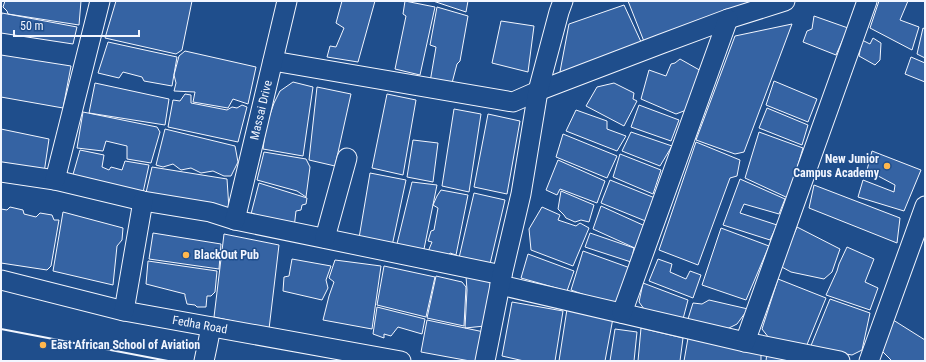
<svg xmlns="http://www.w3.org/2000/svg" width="926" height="362" font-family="'Roboto Condensed',sans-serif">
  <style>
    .building { fill: #3563a3; stroke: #f2f6ff }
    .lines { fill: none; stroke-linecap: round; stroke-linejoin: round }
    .minor-casing { stroke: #f2f6ff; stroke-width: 21 }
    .minor { stroke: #1f4e8c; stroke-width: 19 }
    .wall { stroke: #f2f6ff; stroke-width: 2 }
    .poi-dot { fill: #ffb74d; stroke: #1f4e8c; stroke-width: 1.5 }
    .labels { text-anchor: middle; stroke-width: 3; stroke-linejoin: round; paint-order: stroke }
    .street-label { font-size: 12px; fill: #f2f6ff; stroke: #1f4e8c }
    .poi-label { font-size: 12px; font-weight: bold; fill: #f2f6ff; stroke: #1f4e8c; text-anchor: start }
  </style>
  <rect width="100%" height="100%" fill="#1f4e8c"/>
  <path class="building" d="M5 1H81L79 25 8 14 7 11 3 7Z
    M116 1H192L182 50 176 54 105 38Z
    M342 1H375L358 62 327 57 330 46 336 47 344 28 336 23Z
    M405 1 435 7 420 75 395 69 406 16 403 14Z
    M433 1H468L466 12Z
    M628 1H762L645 44Z
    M879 1H908L900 20 919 27 912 50 870 28Z
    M624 5 642 44 559 77 569 24Z
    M437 7 468 16 460 61 457 64 452 83 430 82 436 47 430 45Z
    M2 13 77 27 73 44 1 33V18Z
    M814 16 848 28 836 55 803 42 807 31 812 29Z
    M501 21 534 26 528 72 492 63Z
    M792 24 744 152 735 154 696 140 735 36Z
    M923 28 925 29V58L917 54Z
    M873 38 881 43 880 60 875 65 859 56 862 40 870 44Z
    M108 42 177 57 172 86 144 81 142 77 123 72 119 78 98 73Z
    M185 51 256 67 248 104 233 99 228 108 193 102 195 92 174 91 176 83 174 75 179 56Z
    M1 55 71 66 63 108 1 97Z
    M911 57 925 63V82L905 74Z
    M680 59 703 72 689 109 676 114 641 99 649 70 666 76 671 64 675 63Z
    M774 81 817 99 808 122 766 105Z
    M293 82 313 87 303 156 263 149 266 126 274 103 280 91Z
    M95 83 169 99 165 125 89 113Z
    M614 83 634 93 633 99 637 101 624 126 586 106 597 87Z
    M317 87 351 94 335 166 309 160Z
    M185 94 191 95V103L227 110 232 107 237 108 242 105 247 107 238 142 168 127 173 100 180 101Z
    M387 94 416 100 403 175 372 168Z
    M639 105 679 120 671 141 631 127Z
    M767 108 808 125 802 145 759 128Z
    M454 109 481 114 469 192 442 186Z
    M576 110 607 121V129L626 136 617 151 566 131Z
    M83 112 157 127 160 132 151 163 127 159V146L106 141 103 151 77 148Z
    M488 114 520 121 507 194 474 187Z
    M1 129 49 139 44 173 1 168Z
    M165 129 235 146 238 162 231 176H224L213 171 201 173 191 168 181 170 173 164 163 167 156 165Z
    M631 132 672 146 660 166 622 151Z
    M759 132 803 148 788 198 745 178Z
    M563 134 617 156 607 178 556 157Z
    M413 140 438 143 433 182 407 177Z
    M696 142 740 160 737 176 730 178 698 265 659 250Z
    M80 150 104 155 102 167 109 170 111 167 122 170 125 161 149 165 142 197 72 178Z
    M872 151 921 170 904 211 858 197 863 180 894 192 895 185 867 170Z
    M264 152 306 159 310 167 306 197 297 191 257 180Z
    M620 154 661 170 653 194 613 177Z
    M558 160 605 181 597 203 560 189 557 195 546 190Z
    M152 167 227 179 229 209 145 197Z
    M370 173 406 180 392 246 359 238Z
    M740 179 785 199 779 214 744 204 740 213 777 225 770 240 723 225Z
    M610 180 655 198 648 222 601 203Z
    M412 182 437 185 424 249 416 253 396 248Z
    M259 183 307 198 306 204 302 205 301 210 296 211 294 228 251 214Z
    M814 185 900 218 897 243 809 208Z
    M441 190 468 195 456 255 450 253 446 258 427 254 432 242 428 241 431 231 434 230 438 208 433 205 437 196Z
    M561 191 594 205 589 222 581 220 575 222 566 218 564 215 558 209Z
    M474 193 505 200 490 264 459 258Z
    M601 206 645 226 637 249 593 229Z
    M10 207 23 210 24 214 36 217 40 213 52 215 54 220H59L51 266 47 270 1 263V209L7 210Z
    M542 207 560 215 558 220 576 226 580 223 589 228 573 266 531 250 529 229Z
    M63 212 123 228 122 240 117 246 113 285 53 271Z
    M797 227 840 249 832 272 824 279 791 272 780 266Z
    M721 228 769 246 746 300 702 285Z
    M153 233 221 244 219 269 149 259Z
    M590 233 634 248 631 262 585 247Z
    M224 234 279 245 269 329 214 317Z
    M847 247 874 259 865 282 878 288 870 310 826 295 837 271 839 264Z
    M583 251 633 269 624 298 613 305 571 290Z
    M528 254 574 271 567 291 521 278Z
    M292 259 331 266 326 280 328 288 322 300 283 291 284 277 289 276Z
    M658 259 672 264 670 272 686 279 690 271 701 275 693 298 649 281Z
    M335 260 381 266 372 329 323 320 329 296 334 282 329 278Z
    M148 261 217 271 215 292 211 296H207L206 307H197L195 305 187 304 185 296V294L146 284Z
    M384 266 435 277 426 317 377 305Z
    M436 276 462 282 466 287 464 326 427 318Z
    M466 276 490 281 492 288 485 326 465 328 467 290Z
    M778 279 826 298 806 347 769 338 762 329Z
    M643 283 688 300 683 319 647 313 639 302Z
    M830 299 870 313 862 350 852 355 810 348Z
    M709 300 748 309 737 324 725 330 687 322 693 303 702 304Z
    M512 302 563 311 555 361H524L502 356Z
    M377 307 425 319 422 334 398 327 391 336 384 334V338L373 334Z
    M567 309 613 318 605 361H559Z
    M890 318 925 340V361H892L879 348Z
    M427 320 484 332 478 361H470L421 352Z
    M641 328 683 338 680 361H638Z
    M615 329 637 332 634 361H610Z
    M688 338 761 352V361H684Z
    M767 352 801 361H766Z"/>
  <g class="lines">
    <defs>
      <g id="minor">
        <path d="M273 61 513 102 538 91 661 44 728 19 785 1"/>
        <path d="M1 172 55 180 143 201 210 212 235 220 502 275"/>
        <path d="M55 180 100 1"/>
        <path id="s1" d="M235 220 287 1"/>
        <path d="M325 238 347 158"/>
        <path id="s2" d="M1 280 124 311 401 361"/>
        <path d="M500 285 745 342 840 361"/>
        <path d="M124 311 143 201"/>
        <path d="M622 313 728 19"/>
        <path d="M745 342 867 1"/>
        <path d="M204 361 207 347 211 327"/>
        <path d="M485 361 502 275 521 194 538 91 559 12 563 1"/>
        <path d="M869 361 925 206"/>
      </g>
    </defs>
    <use href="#minor" class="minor-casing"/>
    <use href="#minor" class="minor"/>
    <path class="wall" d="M1 329 168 361"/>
  </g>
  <g class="poi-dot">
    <circle cx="887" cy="166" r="4"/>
    <circle cx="186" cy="255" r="4"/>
    <circle cx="43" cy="345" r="4"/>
  </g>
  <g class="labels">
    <g class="street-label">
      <text dy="4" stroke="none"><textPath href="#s1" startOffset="113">Massai Drive</textPath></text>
      <text dy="4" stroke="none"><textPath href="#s2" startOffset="204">Fedha Road</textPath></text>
    </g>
    <g class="poi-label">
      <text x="879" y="163" text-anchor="end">New Junior<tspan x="879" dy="14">Campus Academy</tspan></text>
      <text x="194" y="259">BlackOut Pub</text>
      <text x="51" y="349">East African School of Aviation</text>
    </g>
  </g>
  <rect width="926" height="362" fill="none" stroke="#f2f6ff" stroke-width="4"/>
  <path d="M14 30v6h125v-6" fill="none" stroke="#f2f6ff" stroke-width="2"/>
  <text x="20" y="30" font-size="12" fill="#f2f6ff" stroke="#1f4e8c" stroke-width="3" paint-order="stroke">50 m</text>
</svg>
